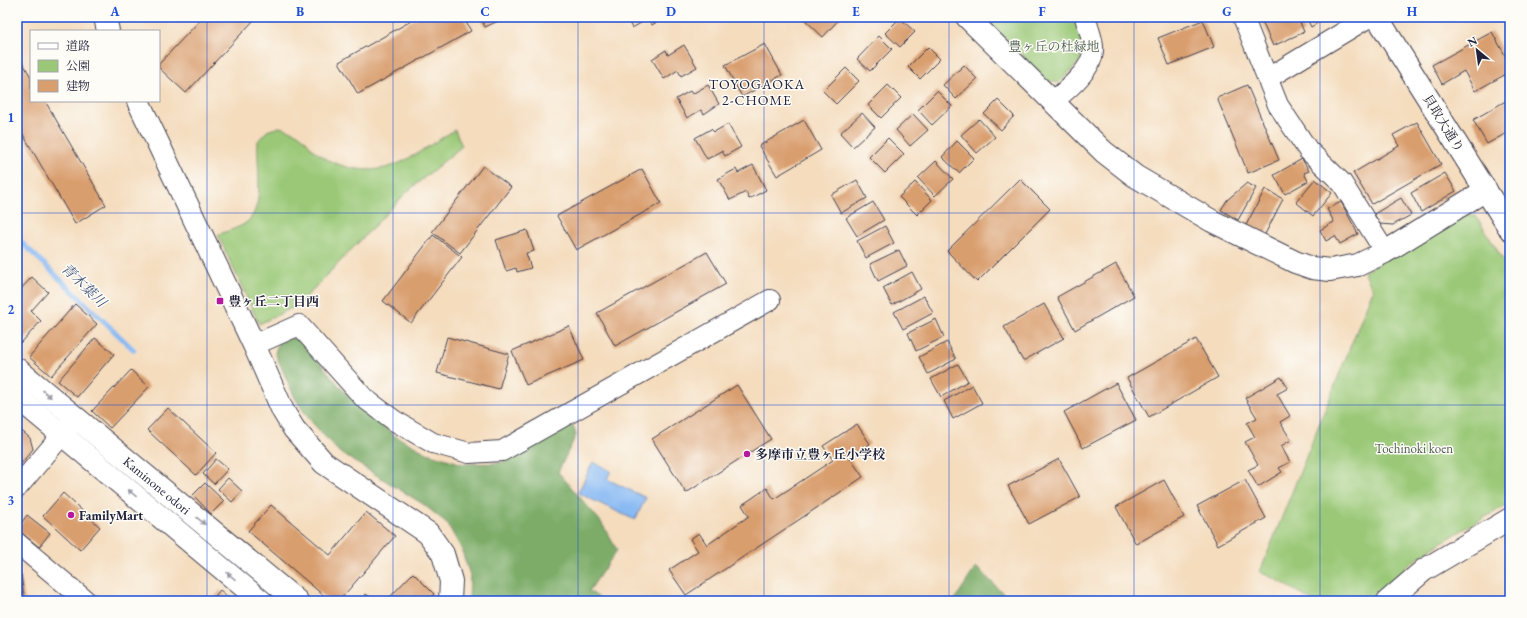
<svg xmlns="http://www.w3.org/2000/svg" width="1527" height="618" font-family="'EB Garamond','Noto Serif JP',serif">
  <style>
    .green { fill: #9ac876; stroke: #5e7558 }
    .forest { fill: #7bac67; stroke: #4e6751 }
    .water { fill: #86b8f3; stroke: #546d97 }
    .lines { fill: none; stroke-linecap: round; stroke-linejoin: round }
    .stream { stroke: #86b8f3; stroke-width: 5 }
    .building { fill: #d99e6e }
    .street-casing { stroke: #423e4e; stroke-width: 22 }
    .secondary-casing { stroke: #423e4e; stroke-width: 24 }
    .street { stroke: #fff; stroke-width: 20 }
    .secondary { stroke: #fff; stroke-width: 22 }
    .oneway { fill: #9c9ca7 }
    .grid { fill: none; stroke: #1d4ed8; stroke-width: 1; stroke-opacity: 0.55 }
    .poi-dot { fill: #b5179e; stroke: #fdfcf7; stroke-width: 1.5 }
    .labels { text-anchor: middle; stroke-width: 3; stroke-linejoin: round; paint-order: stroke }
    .park-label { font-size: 13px; fill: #4c5c50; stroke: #fdfcf7 }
    .street-label { font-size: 13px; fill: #22223b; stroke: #fdfcf7 }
    .poi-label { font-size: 13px; font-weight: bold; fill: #22223b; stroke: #fdfcf7; text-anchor: start }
    .neighbourhood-label { font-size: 14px; letter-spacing: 1px; fill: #22223b; stroke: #fdfcf7 }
    .water-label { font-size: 14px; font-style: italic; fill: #45567b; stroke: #fdfcf7 }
    .neatline { fill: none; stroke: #1d4ed8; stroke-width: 1.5 }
    .grid-label { font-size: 13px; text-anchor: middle; font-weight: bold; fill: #1d4ed8 }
  </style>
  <rect width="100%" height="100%" fill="#fdfcf7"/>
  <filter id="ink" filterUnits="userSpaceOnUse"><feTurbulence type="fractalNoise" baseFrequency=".025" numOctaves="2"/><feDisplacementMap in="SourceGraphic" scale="8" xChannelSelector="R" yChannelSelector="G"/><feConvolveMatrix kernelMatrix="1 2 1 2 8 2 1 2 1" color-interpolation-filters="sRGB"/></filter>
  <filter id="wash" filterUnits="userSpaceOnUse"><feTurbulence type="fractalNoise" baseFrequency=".012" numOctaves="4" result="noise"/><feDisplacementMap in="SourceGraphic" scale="16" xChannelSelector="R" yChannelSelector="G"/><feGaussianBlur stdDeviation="0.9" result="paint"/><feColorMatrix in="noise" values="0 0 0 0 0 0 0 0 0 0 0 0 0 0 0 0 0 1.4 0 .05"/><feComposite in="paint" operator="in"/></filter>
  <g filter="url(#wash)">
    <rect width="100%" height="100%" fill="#f4dcbd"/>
    <path class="green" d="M987 17H1077L1083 44 1080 61 1059 83 1048 81 992 25Z
      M279 127C289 129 299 133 306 141 309 144 312 150 316 152 335 167 362 173 385 168 405 164 437 140 455 130L462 146 407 192 298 305 259 324 218 235C226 231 240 228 247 222 266 206 256 164 258 141L267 131Z
      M1464 212 1476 216 1510 271V503C1461 532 1408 556 1372 601H1312L1283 583 1260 572 1373 290 1364 272Z"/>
    <path class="forest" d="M289 338 301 340 341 388 363 410 395 436 427 453 463 464 500 463 572 424 576 435 558 472 601 522 617 550 589 591 604 601H469L470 575 461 548 447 523 423 504 339 452 309 419 295 398 275 353 278 343Z
      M976 567 1005 595 1004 601H954Z"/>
    <path class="water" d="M593 462 611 471 607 479 646 498 635 520 578 493Z"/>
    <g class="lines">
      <path class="stream" d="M17 238 134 350"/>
    </g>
    <g id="blocks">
      <path class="building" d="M203 17H251L254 20 186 93 159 68V64Z
        M418 17H463L471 31 358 94 339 62Z
        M480 17H507L485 27Z
        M626 17H665L652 25 648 19 632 28Z
        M802 17H841L823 37Z
        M1260 17H1298L1304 32 1273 46Z
        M1306 17H1328L1311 27Z
        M900 18 915 32 900 47 885 33Z
        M1203 20 1214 47 1169 65 1158 38Z
        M1492 32 1510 64V72L1475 91 1464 71 1442 84 1432 65Z
        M879 36 892 49 870 71 857 59Z
        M765 44 782 75 742 97 725 65Z
        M684 45 697 67 681 76 678 70 664 79 652 59 666 50 668 55Z
        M928 47 940 59 920 79 908 67Z
        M17 53 31 77V101H45L106 205 75 224 17 124Z
        M964 65 977 79 956 99 943 85Z
        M846 68 859 81 836 104 823 91Z
        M708 85 719 104 704 114 701 110 687 118 676 99 690 91 692 94Z
        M888 85 901 98 881 118 868 105Z
        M1247 85 1279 160 1248 173 1217 98Z
        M937 91 952 106 932 125 918 110Z
        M1509 99 1510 131 1487 144 1473 120Z
        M998 100 1014 116 1001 130 984 114Z
        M862 113 875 127 853 147 840 133Z
        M913 114 928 130 910 146 896 130Z
        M979 119 995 137 977 153 961 135Z
        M804 120 821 150 777 176 759 146Z
        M1417 122 1441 164 1372 204 1353 173 1399 146 1393 135Z
        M728 124 741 147 725 156 722 151 707 159 695 138 711 129 714 132Z
        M888 138 904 154 885 173 869 157Z
        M957 141 974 158 959 173 942 157Z
        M1302 159 1309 171 1304 173 1308 181 1285 194 1274 175Z
        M936 161 953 179 935 196 918 178Z
        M753 165 766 190 749 199 746 192 730 200 718 179 736 169 738 173Z
        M483 166 511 187 460 253 432 232Z
        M642 169 661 203 576 250 557 216Z
        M1445 173 1456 191 1421 212 1411 193Z
        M1020 179 1050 209 977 282 947 251Z
        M1315 179 1332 193 1313 216 1296 202Z
        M857 180 867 198 841 213 831 195Z
        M915 182 932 200 917 215 899 197Z
        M1247 183 1256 188 1238 220 1221 210 1227 200Z
        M1265 189 1283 199 1262 240 1243 231Z
        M1401 198 1411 215 1393 225 1380 224 1374 214Z
        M873 202 884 220 857 236 846 218Z
        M1341 202 1358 234 1340 244 1335 236 1326 241 1320 230 1334 222 1327 209Z
        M885 226 894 243 866 258 857 241Z
        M527 230 534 251 526 253 531 268 517 272 516 268 506 271 496 240Z
        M433 235 462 257 411 323 383 301Z
        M899 250 907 266 878 281 870 264Z
        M707 252 726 284 615 346 597 313Z
        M1116 264 1134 296 1075 330 1057 297Z
        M912 272 921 289 892 305 883 288Z
        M32 277 48 292 31 311 41 321 21 343 17 339V293Z
        M924 296 933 313 903 329 894 312Z
        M75 304 97 324 51 376 29 357Z
        M1044 304 1064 338 1023 361 1004 327Z
        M936 319 944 337 916 351 908 333Z
        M569 326 584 360 526 385 512 351Z
        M447 337 509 354 499 389 437 373Z
        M95 338 114 354 77 397 58 381Z
        M1196 339 1218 377 1149 417 1127 378Z
        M947 342 956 359 928 374 919 357Z
        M958 364 968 381 941 397 931 379Z
        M131 370 149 387 110 428 92 411Z
        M1281 377 1288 388 1277 394 1290 416 1280 422 1291 440 1281 446 1290 462 1279 468 1282 472 1258 487 1248 470 1258 465 1245 442 1255 437 1247 423 1257 418 1245 398Z
        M1116 383 1136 420 1083 448 1064 412Z
        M737 385 771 439 686 493 652 439Z
        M972 385 982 403 953 419 944 401Z
        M168 408 216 453 196 475 147 430Z
        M857 424 870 444 850 458 863 477 686 595 669 570 698 551 690 539 699 533 707 545 749 516 742 505 767 488 774 499 833 460 823 446Z
        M17 427 30 438 33 449 19 466 17 465Z
        M216 459 228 469 214 484 203 474Z
        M1059 459 1080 497 1029 524 1008 486Z
        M228 478 242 491 232 502 218 489Z
        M1164 480 1184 517 1136 544 1116 507Z
        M1245 480 1266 518 1218 545 1197 506Z
        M205 483 224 501 211 514 193 495Z
        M63 493 100 527 80 550 43 516Z
        M271 505 330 555 366 512 395 536 339 601H330L248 531Z
        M27 515 50 533 39 547 17 529Z
        M413 573 434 594 427 601H386Z
        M17 575H21L25 601H17Z
        M220 590 233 601H211Z
        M366 594 374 601H360Z"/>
    </g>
  </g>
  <g filter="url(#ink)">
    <use href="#blocks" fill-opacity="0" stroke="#423e4e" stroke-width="1"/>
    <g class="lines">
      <defs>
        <path id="street" d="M1243 17 1278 105 1308 150 1342 183 1385 252
          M1268 78 1369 17
          M1053 102C1066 90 1087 74 1092 57 1096 45 1088 28 1085 17
          M254 345 299 325 364 398 395 421 433 443 469 453 502 451 770 300
          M17 488 72 423
          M17 543 86 601"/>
        <g id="secondary">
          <path d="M105 17 108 31"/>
          <path d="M967 17 1104 152 1135 176 1212 221 1295 262 1312 268 1330 270 1358 265 1385 252 1486 190"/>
          <path d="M1377 17 1510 229"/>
          <path d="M138 101 254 345 283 411 294 429 324 463 428 533 443 554 451 581 450 601"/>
          <path id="s1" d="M17 369 297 601"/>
          <path d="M17 397 261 601"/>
          <path d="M1388 601 1424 570 1510 519"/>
        </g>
      </defs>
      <use href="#street" class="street-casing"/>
      <use href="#secondary" class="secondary-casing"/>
      <use href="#street" class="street"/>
      <use href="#secondary" class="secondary"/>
    </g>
    <defs><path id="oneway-solid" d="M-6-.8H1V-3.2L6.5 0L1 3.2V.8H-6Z"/></defs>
    <g class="oneway">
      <use href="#oneway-solid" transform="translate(47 394) rotate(40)"/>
      <use href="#oneway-solid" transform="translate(132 493) rotate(-140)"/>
      <use href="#oneway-solid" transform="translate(201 521) rotate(40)"/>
      <use href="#oneway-solid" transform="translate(231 576) rotate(-140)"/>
    </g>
  </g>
  <path class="grid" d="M207 17V601M393 17V601M578 17V601M764 17V601M949 17V601M1134 17V601M1320 17V601M17 213H1510M17 405H1510"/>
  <g class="poi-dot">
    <rect x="216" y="297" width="8" height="8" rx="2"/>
    <circle cx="747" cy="454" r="4"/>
    <circle cx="71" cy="515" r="4"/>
  </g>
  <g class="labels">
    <g class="park-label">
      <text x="1054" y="51">豊ヶ丘の杜緑地</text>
      <text x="1414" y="453">Tochinoki koen</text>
    </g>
    <g class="street-label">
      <text transform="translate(1444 123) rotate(58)" y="5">貝取大通り</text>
      <text dy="5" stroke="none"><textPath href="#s1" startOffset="182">Kaminone odori</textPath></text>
    </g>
    <g class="poi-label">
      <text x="228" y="306">豊ヶ丘二丁目西</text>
      <text x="755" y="459">多摩市立豊ヶ丘小学校</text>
      <text x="79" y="520">FamilyMart</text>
    </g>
    <g class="neighbourhood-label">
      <text x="757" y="89">TOYOGAOKA<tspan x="757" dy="16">2-CHOME</tspan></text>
    </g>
    <g class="water-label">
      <text transform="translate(84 285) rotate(44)" y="5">青木葉川</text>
    </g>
  </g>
  <rect width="1527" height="618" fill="none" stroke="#fdfcf7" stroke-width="44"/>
  <rect x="30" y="30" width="130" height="72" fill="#fdfcf7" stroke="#a5a5ac"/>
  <rect x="38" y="43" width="20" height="6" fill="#ffffff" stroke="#a5a5ac"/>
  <text x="66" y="50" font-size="12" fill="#22223b">道路</text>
  <rect x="38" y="60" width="20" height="12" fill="#9ac876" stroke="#a5a5ac"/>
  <text x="66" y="70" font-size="12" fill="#22223b">公園</text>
  <rect x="38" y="80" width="20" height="12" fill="#d99e6e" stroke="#a5a5ac"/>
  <text x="66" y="90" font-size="12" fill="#22223b">建物</text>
  <g transform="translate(1477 50) rotate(331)" stroke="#fdfcf7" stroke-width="3" paint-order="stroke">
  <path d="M0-3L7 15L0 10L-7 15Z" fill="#22223b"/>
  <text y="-6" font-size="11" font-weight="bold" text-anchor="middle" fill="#22223b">N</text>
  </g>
  <rect x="22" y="22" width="1483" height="574" class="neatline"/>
  <g class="grid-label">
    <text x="115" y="16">A</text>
    <text x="300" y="16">B</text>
    <text x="485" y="16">C</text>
    <text x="671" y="16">D</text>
    <text x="856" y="16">E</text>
    <text x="1042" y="16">F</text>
    <text x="1227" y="16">G</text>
    <text x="1412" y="16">H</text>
    <text x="11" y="122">1</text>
    <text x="11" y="314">2</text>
    <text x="11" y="505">3</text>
  </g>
</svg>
